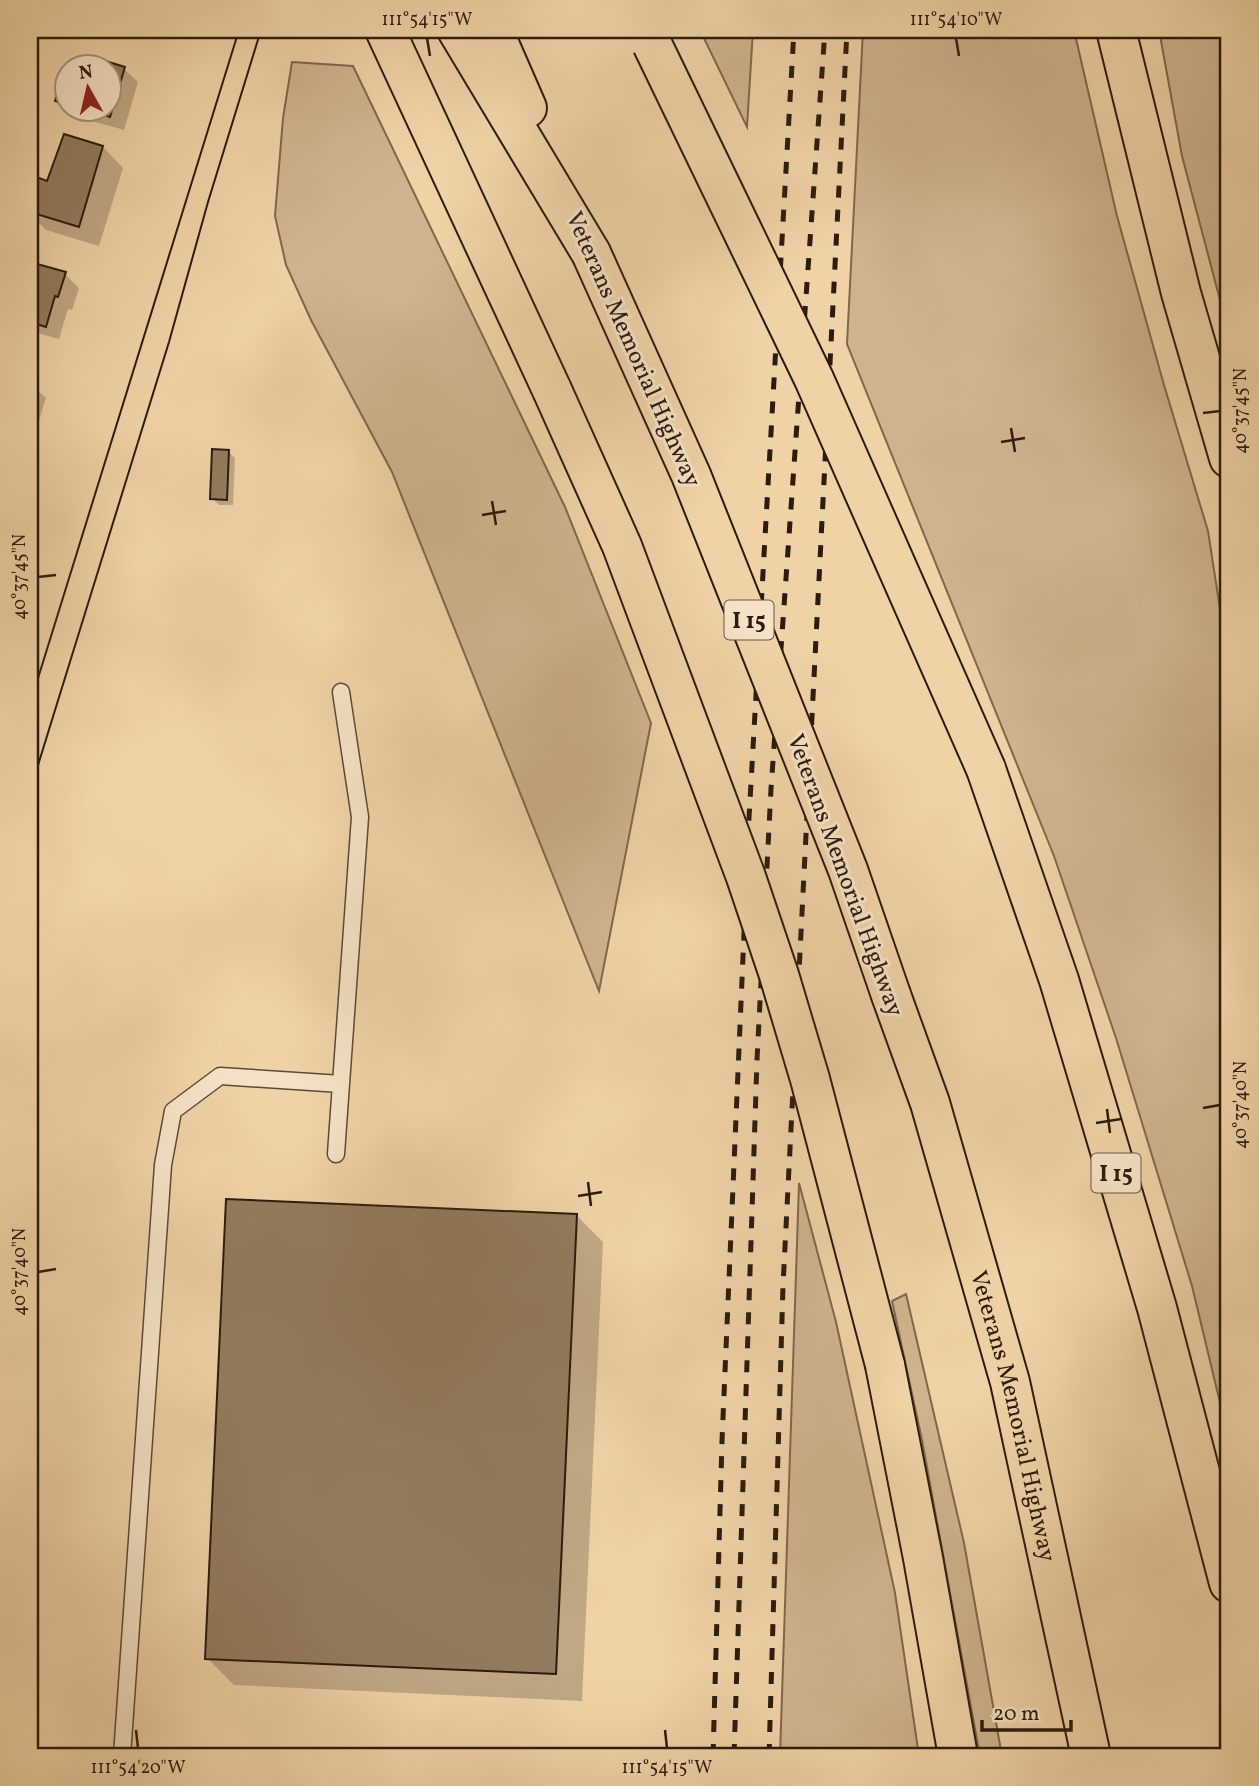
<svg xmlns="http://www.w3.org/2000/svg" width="1259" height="1786" font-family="Vollkorn,serif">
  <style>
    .green { fill: #cfb38d; stroke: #7e684d; stroke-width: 2 }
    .shadow { fill: #0003 }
    .building { fill: #927b5d; stroke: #2c1c0d; stroke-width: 2 }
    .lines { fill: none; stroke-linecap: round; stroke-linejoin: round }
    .lane-casing { stroke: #5d4a34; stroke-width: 19 }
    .highway-casing { stroke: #2c1c0d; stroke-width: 42 }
    .lane { stroke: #f5e2c6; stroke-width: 16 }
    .highway { stroke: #f0d2a7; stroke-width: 38 }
    .tram { stroke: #2c1c0d; stroke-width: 2 }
    .rail { stroke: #2c1c0d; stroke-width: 5; stroke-dasharray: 12 12; stroke-linecap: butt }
    .highway-bridge-casing { stroke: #2c1c0d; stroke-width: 42; stroke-linecap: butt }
    .highway-bridge { stroke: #f0d2a7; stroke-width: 38 }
    .ticks { fill: none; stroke: #2c1c0d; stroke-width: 2.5 }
    .labels { text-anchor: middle; stroke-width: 6; stroke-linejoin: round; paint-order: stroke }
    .shield { fill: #f5e2c6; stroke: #685744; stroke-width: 2 }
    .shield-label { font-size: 23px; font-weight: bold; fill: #2c1c0d }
    .street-label { font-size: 24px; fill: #2c1c0d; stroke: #f5e2c6 }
    .neatline { fill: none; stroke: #2c1c0d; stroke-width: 2.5 }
    .ticks-label { font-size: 18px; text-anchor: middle; fill: #2c1c0d }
  </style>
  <rect width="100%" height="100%" fill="#f0d2a7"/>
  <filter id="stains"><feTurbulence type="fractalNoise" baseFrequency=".00286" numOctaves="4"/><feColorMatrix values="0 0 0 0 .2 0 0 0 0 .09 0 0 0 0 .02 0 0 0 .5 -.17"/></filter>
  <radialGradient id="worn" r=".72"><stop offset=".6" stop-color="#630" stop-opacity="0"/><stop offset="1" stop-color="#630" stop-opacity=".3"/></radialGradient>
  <path class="green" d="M700 30H753L747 127Z
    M863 30H1074L1117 216 1164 385 1208 531 1225 641 1229 653V1440L1192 1286 1116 1038 1054 856 847 344Z
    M1159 30H1229V334L1182 156Z
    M292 62 353 66 565 507 651 723 599 991 392 472 311 320 286 265 275 216 283 118Z
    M799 1183 836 1322 895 1593 919 1756H780Z
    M906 1294 964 1543 1002 1756H980L922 1440 892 1301Z"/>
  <path class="shadow" d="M90 58 124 69 138 82 124 130 71 115 57 101 65 73 66 108H108V66H88Z
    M103 147 123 168 99 246 46 230 30 214V195L35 179 48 183Z
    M30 263 65 274 79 288 72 310 68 309 59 339 30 331Z
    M30 384 46 398 31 446H30Z
    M228 451 235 458 233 505H219L212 498Z
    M576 1215 603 1242 582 1701 234 1685 207 1658Z"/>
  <path class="building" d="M89 56 125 67 110 117 80 108H108V66H86Z
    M64 71H66V105L55 101Z
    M64 134 103 146 79 227 30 212V189L34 176 47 181Z
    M30 262 66 272 58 297 55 296 46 327 30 322Z
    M212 449 229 450 227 500 210 499Z
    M226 1199 577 1214 556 1674 205 1659Z"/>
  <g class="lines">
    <defs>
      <path id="lane" d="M336 1154 360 817 341 692
        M122 1756 163 1165 173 1111 220 1076 341 1084"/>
      <g id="highway">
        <path d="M385 30 552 390"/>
        <path d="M457 30 591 253"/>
        <path d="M493 30 527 108"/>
        <path d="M1116 30 1181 293 1229 458"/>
        <path d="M986 769 1059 980 1157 1308 1229 1583"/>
        <path id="s1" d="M891 995 930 1103 1010 1382 1091 1756"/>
        <path d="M885 1365 923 1558 958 1756"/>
      </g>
    </defs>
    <use href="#lane" class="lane-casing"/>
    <use href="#highway" class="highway-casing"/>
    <use href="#lane" class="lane"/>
    <use href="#highway" class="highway"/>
    <path class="tram" d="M30 704 239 30
      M30 791 169 342 208 202 261 30"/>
    <path class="rail" d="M713 1756 722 1441 749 818 794 30
      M734 1756 757 1060 771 789 825 30
      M769 1756 783 1286 847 30"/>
    <defs>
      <path id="highway-bridge" d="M652 44 814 379 986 769
        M591 253 691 475 848 870 891 995
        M552 390 622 546 746 877 779 975 810 1079 885 1365"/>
    </defs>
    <use href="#highway-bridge" class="highway-bridge-casing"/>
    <use href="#highway-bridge" class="highway-bridge"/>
  </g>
  <path class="ticks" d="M427 38 430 56M956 38 959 56M1203 413 1220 411M1011 428 1015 452M1001 442 1025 438M492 501 496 525M482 515 506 511M38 577 56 575M1203 1108 1220 1105M1107 1109 1110 1133M1096 1123 1121 1119M588 1182 591 1206M578 1196 602 1192M38 1272 56 1269M136 1730 138 1748M665 1730 667 1748"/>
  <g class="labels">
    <g class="shield">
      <rect x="724.5" y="600.5" width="49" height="39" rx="5"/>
      <rect x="1091.5" y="1153.5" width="49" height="39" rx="5"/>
    </g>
    <g class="shield-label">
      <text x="749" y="628">I 15</text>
      <text x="1116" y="1181">I 15</text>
    </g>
    <g class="street-label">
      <text transform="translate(634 349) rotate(66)" y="8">Veterans Memorial Highway</text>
      <text transform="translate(846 875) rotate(70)" y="8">Veterans Memorial Highway</text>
      <text dy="8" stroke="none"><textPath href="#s1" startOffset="439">Veterans Memorial Highway</textPath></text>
    </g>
  </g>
  <rect width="1259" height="1786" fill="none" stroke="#f0d2a7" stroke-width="77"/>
  <g transform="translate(88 88) rotate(352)"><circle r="33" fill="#f5e2c6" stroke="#a5937c" stroke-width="2"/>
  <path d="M0-5L12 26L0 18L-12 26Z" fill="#8f2418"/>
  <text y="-10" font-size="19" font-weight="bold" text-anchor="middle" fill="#2c1c0d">N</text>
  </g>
  <path d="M982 1720v10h89v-10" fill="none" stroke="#2c1c0d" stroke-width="3.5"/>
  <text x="993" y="1720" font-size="21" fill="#2c1c0d" stroke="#f5e2c6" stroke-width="5" paint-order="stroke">20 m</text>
  <rect x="38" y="38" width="1182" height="1710" class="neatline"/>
  <g class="ticks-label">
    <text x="427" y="25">111°54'15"W</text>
    <text x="956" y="25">111°54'10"W</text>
    <text transform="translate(1240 411) rotate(-90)" y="6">40°37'45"N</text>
    <text transform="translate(19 577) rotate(-90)" y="6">40°37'45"N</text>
    <text transform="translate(1240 1105) rotate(-90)" y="6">40°37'40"N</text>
    <text transform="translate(19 1272) rotate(-90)" y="6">40°37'40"N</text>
    <text x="138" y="1773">111°54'20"W</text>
    <text x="667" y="1773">111°54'15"W</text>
  </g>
  <rect width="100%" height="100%" filter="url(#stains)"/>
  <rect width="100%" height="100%" fill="url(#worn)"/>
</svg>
